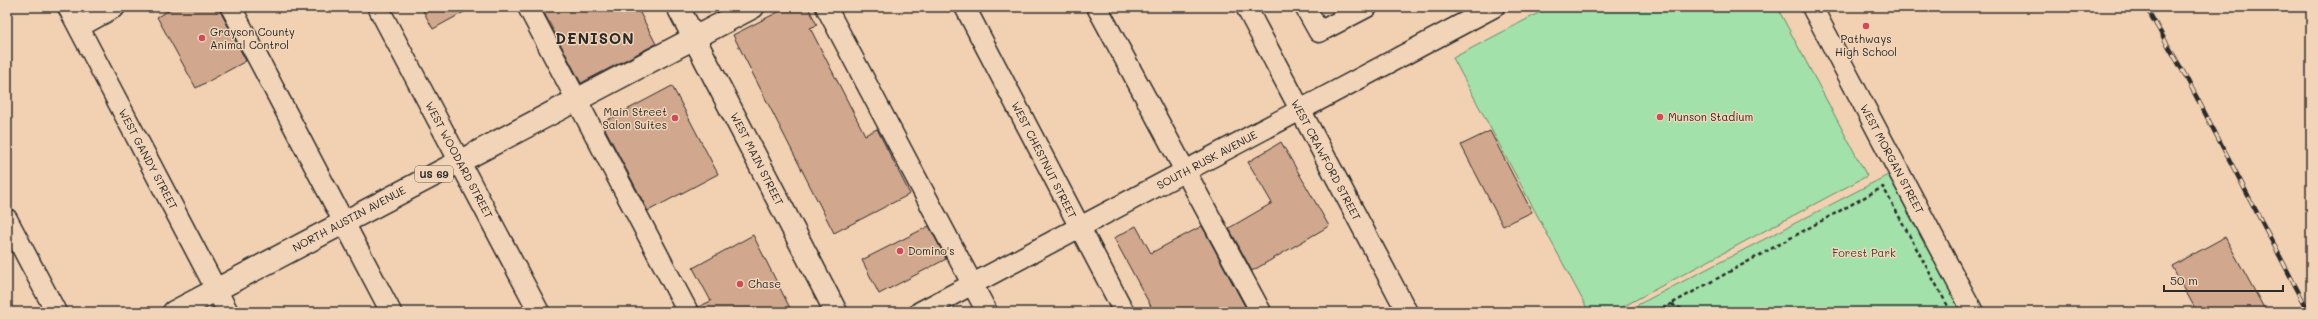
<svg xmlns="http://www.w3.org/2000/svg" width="2318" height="319" font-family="Mali,sans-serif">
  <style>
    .green { fill: #a2e1aa; stroke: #66866a }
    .building { fill: #d1a88e; stroke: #2b2b2b }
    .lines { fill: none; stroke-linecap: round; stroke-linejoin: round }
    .minor-casing { stroke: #2b2b2b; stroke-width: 23 }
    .major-casing { stroke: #2b2b2b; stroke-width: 25 }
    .highway-casing { stroke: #2b2b2b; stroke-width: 25 }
    .path { stroke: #2b2b2b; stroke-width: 2.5; stroke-dasharray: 4 3; stroke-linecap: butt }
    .minor { stroke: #f2d5b8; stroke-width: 20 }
    .major { stroke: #f2d5b8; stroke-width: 22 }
    .highway { stroke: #f2d5b8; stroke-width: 22 }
    .rail-casing { stroke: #2b2b2b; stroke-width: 4.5 }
    .rail { stroke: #f2d5b8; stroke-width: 3; stroke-dasharray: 9; stroke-linecap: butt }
    .poi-dot { fill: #d1495b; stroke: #f2d5b8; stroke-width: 1.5 }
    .labels { text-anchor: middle; stroke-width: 3; stroke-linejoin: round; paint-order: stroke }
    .shield { fill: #f2d5b8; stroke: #675e55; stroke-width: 1 }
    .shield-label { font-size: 10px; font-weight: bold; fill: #2b2b2b }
    .poi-label { font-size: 11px; fill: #2b2b2b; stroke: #f2d5b8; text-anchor: start }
    .street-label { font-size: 11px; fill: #2b2b2b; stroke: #f2d5b8 }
    .park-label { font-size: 11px; fill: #3d463e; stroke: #f2d5b8 }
    .district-label { font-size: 15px; font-weight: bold; letter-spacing: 1px; fill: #2b2b2b; stroke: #f2d5b8 }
  </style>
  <rect width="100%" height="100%" fill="#f2d1b3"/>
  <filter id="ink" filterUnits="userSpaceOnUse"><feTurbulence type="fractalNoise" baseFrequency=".025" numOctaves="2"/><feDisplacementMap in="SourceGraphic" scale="8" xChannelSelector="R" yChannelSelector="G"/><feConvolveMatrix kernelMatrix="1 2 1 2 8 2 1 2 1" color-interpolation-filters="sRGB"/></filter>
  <g filter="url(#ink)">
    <path class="green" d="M1550 7H1777L1867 176 1613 312H1589L1453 58Z
      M1888 175 1962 312H1624Z"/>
    <path class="building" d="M175 7H218L246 61 196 88 157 17Z
      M421 7H473L433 29Z
      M541 7H637L656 44 581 83Z
      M788 7H808L817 25 810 28 865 135 877 129 910 194 834 233 733 35Z
      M672 86 718 174 648 211 602 123Z
      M1490 131 1532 212 1503 226 1461 145Z
      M1281 142 1329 226 1252 271 1229 228 1272 203 1248 162Z
      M929 226 946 259 879 294 862 260Z
      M1136 226 1151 253 1202 226 1248 312H1154L1114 238Z
      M753 235 792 312H699L698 307 711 301 693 268Z
      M2225 237 2264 308 2256 312H2197L2172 266Z"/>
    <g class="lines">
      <defs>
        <path id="minor" d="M68 7 228 312
          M231 7 391 312
          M378 7 539 312
          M528 7 688 312
          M826 7 987 312
          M965 7 1124 312
          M1097 7 1261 312
          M1246 7 1407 312
          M1305 7 1319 32 1367 7
          M1812 7 1973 312
          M79 27 115 7
          M7 219 56 312
          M920 312 1494 7"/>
        <path id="major" d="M678 7 836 312"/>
        <path id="highway" d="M174 312 753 7"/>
      </defs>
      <use href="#minor" class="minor-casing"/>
      <use href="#major" class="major-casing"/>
      <use href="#highway" class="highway-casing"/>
      <path class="path" d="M1656 312 1671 304 1670 312
        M1688 312 1671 304 1883 187 1951 312"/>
      <use href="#minor" class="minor"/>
      <use href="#major" class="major"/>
      <use href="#highway" class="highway"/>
      <defs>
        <path id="rail" d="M2146 7 2185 75 2309 312"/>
      </defs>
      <use href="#rail" class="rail-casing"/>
      <use href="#rail" class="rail"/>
    </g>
  </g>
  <g class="poi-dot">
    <circle cx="1866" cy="26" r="4"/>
    <circle cx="202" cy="38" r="4"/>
    <circle cx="1660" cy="117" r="4"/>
    <circle cx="675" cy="118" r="4"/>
    <circle cx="900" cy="251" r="4"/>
    <circle cx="740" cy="284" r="4"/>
  </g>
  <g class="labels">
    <rect class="shield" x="415" y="166" width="38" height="16" rx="3"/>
    <g class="shield-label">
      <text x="434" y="178">US 69</text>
    </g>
    <g class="poi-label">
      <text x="210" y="36">Grayson County<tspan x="210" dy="13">Animal Control</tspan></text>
      <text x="1866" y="43" text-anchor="middle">Pathways<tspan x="1866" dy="13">High School</tspan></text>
      <text x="667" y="116" text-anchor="end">Main Street<tspan x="667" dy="13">Salon Suites</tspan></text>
      <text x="1668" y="121">Munson Stadium</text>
      <text x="908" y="255">Domino's</text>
      <text x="748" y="288">Chase</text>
    </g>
    <g class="street-label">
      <text transform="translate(148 159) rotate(62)" y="4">WEST GANDY STREET</text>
      <text transform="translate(757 159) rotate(63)" y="4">WEST MAIN STREET</text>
      <text transform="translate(1892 159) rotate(62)" y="4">WEST MORGAN STREET</text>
      <text transform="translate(459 160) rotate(62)" y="4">WEST WOODARD STREET</text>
      <text transform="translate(1044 160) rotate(63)" y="4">WEST CHESTNUT STREET</text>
      <text transform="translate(1207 160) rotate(-28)" y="4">SOUTH RUSK AVENUE</text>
      <text transform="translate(1326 160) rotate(62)" y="4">WEST CRAWFORD STREET</text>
      <text transform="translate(349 219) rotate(-28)" y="4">NORTH AUSTIN AVENUE</text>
    </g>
    <g class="park-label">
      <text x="1864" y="257">Forest Park</text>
    </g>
    <g class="district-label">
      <text x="595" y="44">DENISON</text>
    </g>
  </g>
  <rect width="2318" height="319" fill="none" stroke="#f2d5b8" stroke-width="24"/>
  <rect x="12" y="12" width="2294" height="295" fill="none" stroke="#2b2b2b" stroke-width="1.5" filter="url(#ink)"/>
  <path d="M2164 285v6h119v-6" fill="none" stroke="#2b2b2b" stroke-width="2"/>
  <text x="2170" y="285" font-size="12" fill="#2b2b2b" stroke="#f2d5b8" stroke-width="3" paint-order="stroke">50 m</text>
</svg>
